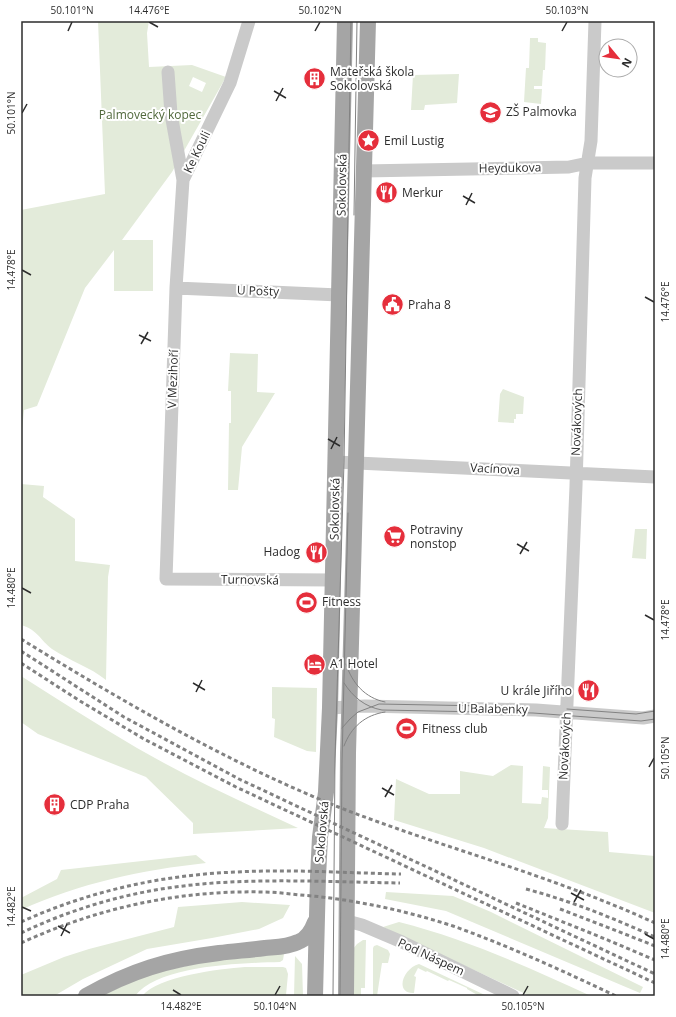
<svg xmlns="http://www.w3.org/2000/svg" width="676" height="1017" font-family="'Open Sans',sans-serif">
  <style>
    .green { fill: #e3ebda; fill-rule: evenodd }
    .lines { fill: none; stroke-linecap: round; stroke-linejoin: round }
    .minor { stroke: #cacaca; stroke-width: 13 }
    .major { stroke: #a5a5a5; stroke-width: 16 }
    .tram { stroke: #828282; stroke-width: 1 }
    .rail { stroke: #828282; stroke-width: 3; stroke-dasharray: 4 3; stroke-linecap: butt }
    .ticks { fill: none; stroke: #2d2d2d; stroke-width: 1.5 }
    .labels { text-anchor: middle; stroke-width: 4; stroke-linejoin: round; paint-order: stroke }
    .poi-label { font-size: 12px; fill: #2d2d2d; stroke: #fff; text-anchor: start }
    .park-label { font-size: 12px; fill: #50683b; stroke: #fff }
    .street-label { font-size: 12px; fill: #2d2d2d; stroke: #fff }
    .neatline { fill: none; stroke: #2d2d2d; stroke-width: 1.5 }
    .ticks-label { font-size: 10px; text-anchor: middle; fill: #2d2d2d }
  </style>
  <rect width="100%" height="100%" fill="#fff"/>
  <path class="green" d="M98 21H149L147 33 149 67 192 65 226 77 172 172 122 240H153V291H114V250L85 288 37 406 24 410 21 442V210L105 194ZM193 77 206 83 202 92 189 86Z
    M530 38H538V42L546 43 545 70H543L542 86H534V89H542L541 104 524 102 526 68H529Z
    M459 74 457 103 425 105 424 110H411L413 75Z
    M230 353 258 354 257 392 275 393 242 447 238 490H228L229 423H231V391H228Z
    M503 389 524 397 523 414H516V419H514V423L498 422 500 394Z
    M21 484 44 486 43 497 75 519V561L110 565 108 577 106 680C90 667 70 661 52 649 40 640 38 630 21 625Z
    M635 529H647L646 559 632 558Z
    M21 676C59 700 98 725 137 748 189 778 244 803 298 828L193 834V823L146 777 38 734 21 722Z
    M272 687 317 688 316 752 307 751 274 737 275 719 272 718Z
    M511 765 523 766 522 803 541 804 542 797 548 798V790H542L543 766 550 767 548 818 544 828 608 832 609 852 655 856V913L484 848 394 820 396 779 429 794H460V771L493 776Z
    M196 855 206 863C142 870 80 883 21 910V898L57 879 61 870Z
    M386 892 453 896 491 912 643 987 640 993 446 911 385 899Z
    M242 902 290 905 283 918 259 929 212 938 147 949 83 979 54 996H21V975L64 957 89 949 174 927 178 907Z
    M399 922C466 939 528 967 591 996H530L416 943 383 927Z
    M363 940H366L365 985V988H361V996H352L353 949 357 944Z
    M377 945 388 950 390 954 388 963H382L377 996H373V948L374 946Z
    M284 954 283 960 280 962C242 963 159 965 135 996H101L146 975 222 958Z
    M295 956 302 964 303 996H294Z
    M419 964 487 996H479L467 989V988L449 980 448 981 427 971 426 972 418 968 414 976 416 977 414 993C394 994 403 968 419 964Z
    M245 967H283L286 968 288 974 286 995 288 996H142C159 976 219 969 245 967Z"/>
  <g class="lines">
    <path class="minor" d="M168 72 171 114 183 180 176 288 166 579 333 580
      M364 171 569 167 588 163H655
      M183 180 230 83 249 21
      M176 288 339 295
      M336 462 655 477
      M330 708 365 706 536 710 643 718 655 716
      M562 824 576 486 585 178 591 141 595 21
      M347 921 362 925 402 942 513 996"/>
    <path class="major" d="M86 996C130 971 169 959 219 953 235 951 250 950 265 948 276 947 288 947 298 942 307 939 312 930 315 922
      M315 996 318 877 320 837 326 792 330 708 345 21
      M346 996 348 753 368 21"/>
    <path class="tram" d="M354 215 357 21
      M346 664C352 683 365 698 385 702
      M344 683C353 697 365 707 382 710L533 713 641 721 655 719
      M567 709 636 714 655 711
      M342 728 350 719 358 712 379 704 485 706
      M344 746C351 727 365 715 385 712
      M333 996 335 758 344 462 351 21
      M340 996 342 762 348 513"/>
    <path class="rail" d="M21 639C125 703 232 765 346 810 448 849 555 877 655 923
      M21 651 124 717 239 779 655 974
      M21 663 80 701 144 739 236 787 655 983
      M526 889C571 901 613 918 655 937
      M516 903 598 936 655 960
      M560 909 612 929 655 946
      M21 922C89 891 162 875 236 872 291 869 346 873 401 874
      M21 933C69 910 122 894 175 887 249 877 326 882 400 883
      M21 943C97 908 179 890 263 892 280 892 296 895 313 896 360 901 407 911 453 926 509 946 563 971 616 996"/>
  </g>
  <path class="ticks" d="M149 22 158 27M68 31 72 22M315 31 320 22M562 31 567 22M274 91 286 98M276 101 283 88M22 113 27 104M463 196 475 203M466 205 472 193M22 270 31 275M645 297 654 302M139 335 151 341M141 344 148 332M328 439 340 446M331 449 337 437M517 544 529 551M520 554 527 542M22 588 31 593M645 615 654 620M193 683 205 690M196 692 202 680M649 767 654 758M382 788 394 795M385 797 392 785M571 893 584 900M574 902 581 890M22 907 31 911M58 926 70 933M645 934 654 939M61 936 67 924M173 990 181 995M275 995 280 986M523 995 528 986"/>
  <defs>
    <symbol id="building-disc" viewBox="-11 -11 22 22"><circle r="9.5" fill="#e52e3b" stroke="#fff"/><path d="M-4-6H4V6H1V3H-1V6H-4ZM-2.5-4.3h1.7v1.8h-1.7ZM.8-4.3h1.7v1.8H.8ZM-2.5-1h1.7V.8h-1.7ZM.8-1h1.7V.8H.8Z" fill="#fff"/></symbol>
    <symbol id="school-disc" viewBox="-11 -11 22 22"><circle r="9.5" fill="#e52e3b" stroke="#fff"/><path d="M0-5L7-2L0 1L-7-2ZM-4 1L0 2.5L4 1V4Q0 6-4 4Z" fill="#fff"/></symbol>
    <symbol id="sight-disc" viewBox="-11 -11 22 22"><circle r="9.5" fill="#e52e3b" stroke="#fff"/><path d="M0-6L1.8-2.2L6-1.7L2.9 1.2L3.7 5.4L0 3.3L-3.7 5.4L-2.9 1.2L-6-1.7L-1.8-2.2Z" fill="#fff"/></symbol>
    <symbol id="restaurant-disc" viewBox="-11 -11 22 22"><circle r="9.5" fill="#e52e3b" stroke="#fff"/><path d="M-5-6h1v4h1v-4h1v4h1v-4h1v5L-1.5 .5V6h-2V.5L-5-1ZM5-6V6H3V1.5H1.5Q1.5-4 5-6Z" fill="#fff"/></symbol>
    <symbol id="civic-disc" viewBox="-11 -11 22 22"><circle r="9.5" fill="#e52e3b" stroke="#fff"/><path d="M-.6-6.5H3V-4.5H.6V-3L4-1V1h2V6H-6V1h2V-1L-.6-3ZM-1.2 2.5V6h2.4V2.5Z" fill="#fff"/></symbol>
    <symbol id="supermarket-disc" viewBox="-11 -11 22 22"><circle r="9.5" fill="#e52e3b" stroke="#fff"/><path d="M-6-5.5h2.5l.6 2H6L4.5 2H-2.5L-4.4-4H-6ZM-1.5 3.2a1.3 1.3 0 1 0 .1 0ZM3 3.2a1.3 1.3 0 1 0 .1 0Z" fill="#fff"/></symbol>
    <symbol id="stadium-disc" viewBox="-11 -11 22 22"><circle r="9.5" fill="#e52e3b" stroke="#fff"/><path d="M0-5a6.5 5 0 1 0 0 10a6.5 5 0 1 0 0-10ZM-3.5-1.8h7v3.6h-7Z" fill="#fff"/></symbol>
    <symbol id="hotel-disc" viewBox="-11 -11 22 22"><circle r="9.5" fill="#e52e3b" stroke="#fff"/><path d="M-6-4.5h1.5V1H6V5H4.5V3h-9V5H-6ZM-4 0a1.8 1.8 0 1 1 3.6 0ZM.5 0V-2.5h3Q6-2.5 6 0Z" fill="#fff"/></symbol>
  </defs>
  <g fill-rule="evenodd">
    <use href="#building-disc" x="302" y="66" width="25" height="25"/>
    <use href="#school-disc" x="478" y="100" width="25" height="25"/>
    <use href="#sight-disc" x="356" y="128" width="25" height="25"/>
    <use href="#restaurant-disc" x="374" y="180" width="25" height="25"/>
    <use href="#civic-disc" x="380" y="292" width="25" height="25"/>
    <use href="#supermarket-disc" x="382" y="524" width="25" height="25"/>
    <use href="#restaurant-disc" x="304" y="540" width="25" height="25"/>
    <use href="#stadium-disc" x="294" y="590" width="25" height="25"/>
    <use href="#hotel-disc" x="302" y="652" width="25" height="25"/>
    <use href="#restaurant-disc" x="576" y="678" width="25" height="25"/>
    <use href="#stadium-disc" x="394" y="716" width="25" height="25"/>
    <use href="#building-disc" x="42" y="792" width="25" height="25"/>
  </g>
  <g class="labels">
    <g class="poi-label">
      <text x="330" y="76">Mateřská škola<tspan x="330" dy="14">Sokolovská</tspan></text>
      <text x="506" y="116">ZŠ Palmovka</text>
      <text x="384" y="145">Emil Lustig</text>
      <text x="402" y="197">Merkur</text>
      <text x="408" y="309">Praha 8</text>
      <text x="410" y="534">Potraviny<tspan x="410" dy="14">nonstop</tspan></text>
      <text x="300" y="556" text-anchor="end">Hadog</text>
      <text x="322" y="606">Fitness</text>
      <text x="330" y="668">A1 Hotel</text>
      <text x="572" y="695" text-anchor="end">U krále Jiřího</text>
      <text x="422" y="733">Fitness club</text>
      <text x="70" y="809">CDP Praha</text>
    </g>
    <g class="park-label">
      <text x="150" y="119">Palmovecký kopec</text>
    </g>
    <g class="street-label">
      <text transform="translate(197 152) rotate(-64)" y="4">Ke Kouli</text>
      <text transform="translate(510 168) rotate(-1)" y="4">Heydukova</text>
      <text transform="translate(342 185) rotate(-89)" y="4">Sokolovská</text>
      <text transform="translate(258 291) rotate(2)" y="4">U Pošty</text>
      <text transform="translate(173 379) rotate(-88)" y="4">V Mezihoří</text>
      <text transform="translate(577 422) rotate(-88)" y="4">Novákových</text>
      <text transform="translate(495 469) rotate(3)" y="4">Vacínova</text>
      <text transform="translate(335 509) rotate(-89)" y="4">Sokolovská</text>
      <text transform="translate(250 580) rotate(1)" y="4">Turnovská</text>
      <text transform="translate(493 709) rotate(1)" y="4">U Balabenky</text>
      <text transform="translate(565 746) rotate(-87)" y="4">Novákových</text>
      <text transform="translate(322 832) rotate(-85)" y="4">Sokolovská</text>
      <text transform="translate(431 957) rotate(25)" y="4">Pod Náspem</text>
    </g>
  </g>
  <rect width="676" height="1017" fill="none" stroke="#ffffff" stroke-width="44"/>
  <g transform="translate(618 58) rotate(119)"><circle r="19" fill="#ffffff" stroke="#ababab"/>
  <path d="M0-3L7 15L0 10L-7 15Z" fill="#e52e3b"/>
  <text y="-6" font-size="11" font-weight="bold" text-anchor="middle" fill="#2d2d2d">N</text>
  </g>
  <rect x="22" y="22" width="632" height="973" class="neatline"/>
  <g class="ticks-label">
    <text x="72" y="14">50.101°N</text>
    <text x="149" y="14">14.476°E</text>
    <text x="320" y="14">50.102°N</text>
    <text x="567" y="14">50.103°N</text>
    <text transform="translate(11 113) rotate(-90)" y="4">50.101°N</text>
    <text transform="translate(11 270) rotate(-90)" y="4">14.478°E</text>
    <text transform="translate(665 302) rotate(-90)" y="4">14.476°E</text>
    <text transform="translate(11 588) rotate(-90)" y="4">14.480°E</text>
    <text transform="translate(665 620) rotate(-90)" y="4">14.478°E</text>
    <text transform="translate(665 758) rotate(-90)" y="4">50.105°N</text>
    <text transform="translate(11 907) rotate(-90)" y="4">14.482°E</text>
    <text transform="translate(665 939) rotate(-90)" y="4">14.480°E</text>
    <text x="181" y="1010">14.482°E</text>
    <text x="275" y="1010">50.104°N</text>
    <text x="523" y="1010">50.105°N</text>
  </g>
</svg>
